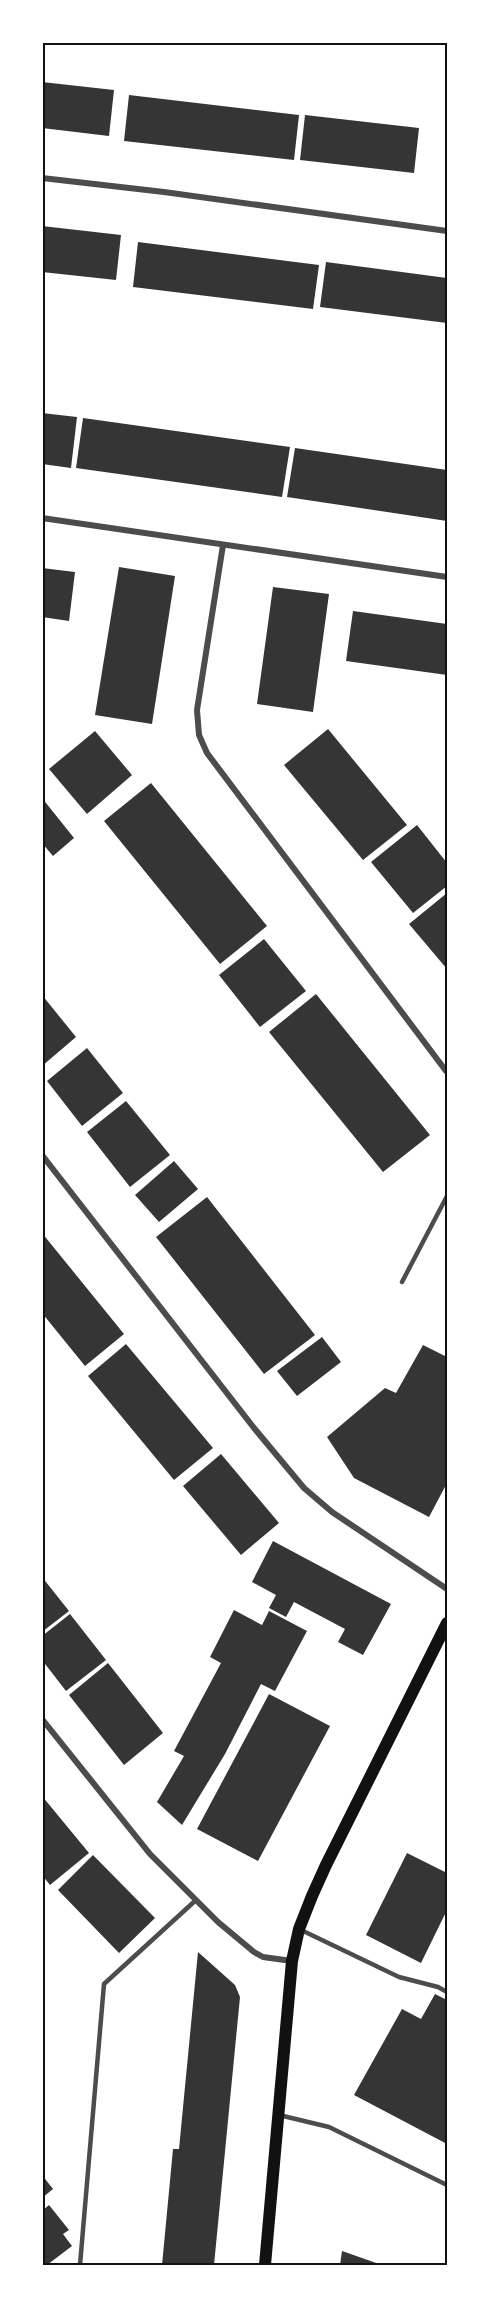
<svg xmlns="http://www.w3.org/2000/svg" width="489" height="2307" font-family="Commissioner,sans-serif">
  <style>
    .building { fill: #353535 }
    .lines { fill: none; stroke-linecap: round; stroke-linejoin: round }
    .service { stroke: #4c4c4c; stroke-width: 4.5 }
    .minor { stroke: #4c4c4c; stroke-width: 6 }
    .secondary { stroke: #111; stroke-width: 12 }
    .neatline { fill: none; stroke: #111; stroke-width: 2 }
  </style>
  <rect width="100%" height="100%" fill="#fff"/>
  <path class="building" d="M42 82 114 90 109 136 42 128Z
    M129 95 299 115 294 160 124 141Z
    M305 115 419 128 414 173 300 160Z
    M42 226 121 235 116 280 42 272Z
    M138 242 319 265 313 309 133 287Z
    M326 262 447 278V323L320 307Z
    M42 413 77 417 71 468 42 464Z
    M83 418 290 447 282 497 76 468Z
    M295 448 447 470V521L287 497Z
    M119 567 175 576 152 724 95 715Z
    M42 568 75 572 69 621 42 617Z
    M273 587 329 594 313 712 257 704Z
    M353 611 447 624V675L346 661Z
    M328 729 407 825 363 860 284 765Z
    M95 731 132 775 87 814 49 769Z
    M151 783 267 926 220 964 104 821Z
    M42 798 74 838 53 856 42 843Z
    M417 825 447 863V886L413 913 371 862Z
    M447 893V969L409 924Z
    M264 939 306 991 260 1027 219 975Z
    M316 994 430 1135 383 1172 269 1032Z
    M42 995 76 1037 42 1066Z
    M87 1048 123 1093 82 1126 47 1081Z
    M126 1101 170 1155 130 1187 87 1132Z
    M174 1161 198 1189 159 1222 135 1195Z
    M207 1197 315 1335 264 1374 156 1237Z
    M42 1233 124 1334 85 1366 42 1313Z
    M322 1337 341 1362 297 1396 277 1371Z
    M126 1344 213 1448 174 1480 88 1376Z
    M423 1345 447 1357V1483L429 1517 354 1478 327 1437 385 1388 396 1393Z
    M221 1454 279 1523 241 1555 183 1486Z
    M273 1541 391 1604 363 1655 338 1642 345 1629 294 1602 286 1617 269 1608 276 1595 252 1582Z
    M42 1577 69 1611 42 1632Z
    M234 1610 262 1625 269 1611 307 1631 275 1691 261 1684 225 1754 182 1825 157 1802 184 1756 174 1751 221 1663 210 1657Z
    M70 1614 106 1660 66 1691 42 1660V1636Z
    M108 1663 163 1733 124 1765 69 1695Z
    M269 1694 330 1726 258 1861 197 1829Z
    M42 1796 89 1853 50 1885 42 1875Z
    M407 1853 447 1873V1910L421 1963 366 1935Z
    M93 1855 155 1918 119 1953 58 1890Z
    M198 1952 235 1985 240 1997 214 2265H162L173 2149H179Z
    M435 1994 447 2000V2144L354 2095 402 2009 421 2019Z
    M42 2175 53 2189 42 2198Z
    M49 2205 69 2230 63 2234 72 2246 47 2265H42V2211Z
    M342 2251 382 2265H340Z"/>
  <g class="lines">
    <path class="service" d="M402 1282 447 1196
      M299 1929 399 1977 438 1987 447 1992
      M279 2115 329 2127 447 2185
      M80 2265 104 1984 196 1900"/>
    <path class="minor" d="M42 178 164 192 447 231
      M42 518 447 577
      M223 545 197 710 199 735 207 753 446 1071
      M42 1155 254 1428 304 1488 332 1512 447 1589
      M42 1719 150 1854 218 1922 254 1952 263 1957 292 1961"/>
    <path class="secondary" d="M265 2265 292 1961 299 1929 312 1896 326 1865 447 1623"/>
  </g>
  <rect width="489" height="2307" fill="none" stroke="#ffffff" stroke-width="87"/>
  <rect x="44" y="44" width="402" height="2220" class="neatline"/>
</svg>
